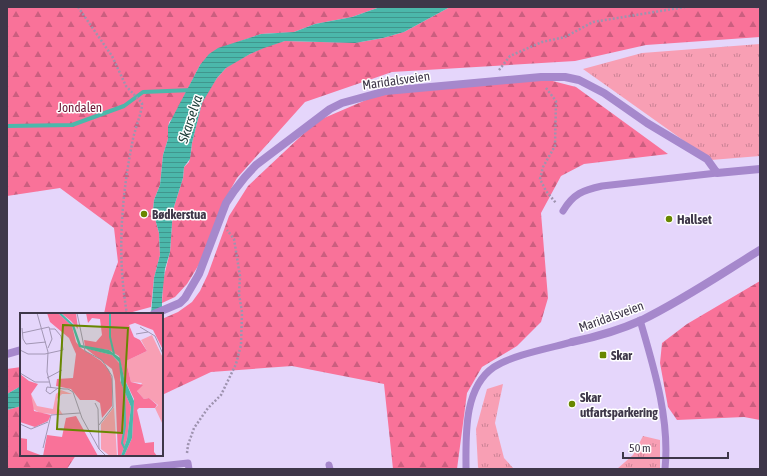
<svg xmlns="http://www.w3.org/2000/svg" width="767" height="476" font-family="'Asap Condensed',sans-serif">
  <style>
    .grass { fill: url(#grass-tufts) }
    .forest { fill: url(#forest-firs) }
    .water { fill: url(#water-rules) }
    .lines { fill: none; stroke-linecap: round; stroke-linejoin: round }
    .stream { stroke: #4bb8ab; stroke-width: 4 }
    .path { stroke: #9e93af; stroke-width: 2.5; stroke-dasharray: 2 2; stroke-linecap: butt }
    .service { stroke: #a688cc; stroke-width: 7 }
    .minor { stroke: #a688cc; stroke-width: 8 }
    .tertiary { stroke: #a688cc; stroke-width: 8 }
    .poi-dot { fill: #688700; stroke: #fff; stroke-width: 1.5 }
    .labels { text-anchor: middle; stroke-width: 3; stroke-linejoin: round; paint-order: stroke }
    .street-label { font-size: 13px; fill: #3e3749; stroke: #fff }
    .park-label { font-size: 13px; fill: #6e1937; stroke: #fff }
    .poi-label { font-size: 13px; font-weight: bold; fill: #3e3749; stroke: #fff; text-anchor: start }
    .water-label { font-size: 14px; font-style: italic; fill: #20413c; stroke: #fff }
    .inset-river { fill: none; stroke: #4bb8ab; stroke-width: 2 }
    .inset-road { fill: none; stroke: #a296b4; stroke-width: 1 }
    .view { fill: #688700; fill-opacity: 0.15; stroke: #688700; stroke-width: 2 }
    .inset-edge { fill: none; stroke: #3e3749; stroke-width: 2 }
  </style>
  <defs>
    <pattern id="grass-tufts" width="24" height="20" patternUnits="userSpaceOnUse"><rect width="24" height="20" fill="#f89fb4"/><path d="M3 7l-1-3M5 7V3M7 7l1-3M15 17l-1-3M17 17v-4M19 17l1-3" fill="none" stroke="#ca8294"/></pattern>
    <pattern id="forest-firs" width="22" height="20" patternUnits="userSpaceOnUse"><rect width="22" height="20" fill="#f97299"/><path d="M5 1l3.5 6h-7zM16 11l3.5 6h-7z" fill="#cb5e7f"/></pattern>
    <pattern id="water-rules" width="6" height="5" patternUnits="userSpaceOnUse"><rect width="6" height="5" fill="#4bb8ab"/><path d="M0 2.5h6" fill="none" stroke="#40968d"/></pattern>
  </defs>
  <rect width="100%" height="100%" fill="#e5d6fb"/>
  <path class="grass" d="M760 44V156L711 160 583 69 642 53Z
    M503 384 495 423 504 458 514 469H479L478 467 476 429 487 389Z
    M643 436 660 440V469H617L633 455Z"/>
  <path class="forest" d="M7 7H380L352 17 315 24 294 32 261 34 235 43 200 65 173 118 169 122 168 131V139L163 155 160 185 154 200 153 211 159 233 160 255 154 278 151 307 125 314H104L110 284 118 262 114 228 60 188 7 196Z
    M450 7H760V37L646 45 575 61 392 72 305 102 237 178 224 201 203 258 187 284 175 297 162 303 163 280 170 252 173 210 183 178 184 167 189 162 191 152 192 143 202 103 207 93 217 78 226 68 236 61 264 47 285 41 355 43 383 38 404 32Z
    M541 78 576 87 668 154 584 164 561 176 541 213 548 298 541 322 517 346 482 367 467 393 457 469H393L384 384 292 366 211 372 162 395V319L178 312 192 302 200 291 208 274 229 216 248 186 317 121 380 94Z
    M760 281V420L744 417 677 420 668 407 660 363 662 343 687 324Z
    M21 367V386L7 394V369Z
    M21 406V455H76L67 469H7V410Z"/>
  <path class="water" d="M380 7H450L404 32 383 38 355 43 285 41 264 48 250 54 226 68 217 78 202 103 192 143 190 159 184 167 183 178 173 210 170 252 165 269 162 297V321V314H151L154 278 160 255 159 233 153 211 154 200 160 185 163 155 168 139V126L200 65 209 54 218 48 261 34 294 32 315 24 352 17Z
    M21 386V406L7 410V394Z"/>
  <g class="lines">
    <path class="stream" d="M7 126 72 125 124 106 143 92 192 90"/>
    <path class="path" d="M78 7 112 56 126 86 142 103V106C140 118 134 131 132 144 121 200 117 257 127 314
      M756 7 760 8
      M499 70 510 56 542 42 565 37 593 22 685 7
      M546 88 556 101 555 146 543 167 540 179 546 191 556 203
      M187 453 188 445 194 428 208 408 221 395 236 364 241 345 242 312 239 294 240 276 234 239 227 230"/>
    <path class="service" d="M563 211C573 194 583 190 602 186L717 173
      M640 320C654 368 670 419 665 469
      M329 465 330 469
      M133 469 188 463 189 469
      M466 469C466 437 463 388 494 367 512 355 550 348 572 342"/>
    <path class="minor" d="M154 314 180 303 185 298 199 274 226 203 234 191 245 177 256 165 330 109 342 103 386 91 541 77H565L579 80 604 93 647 123 707 159 717 173 760 169
      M7 354 21 350"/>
    <path class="tertiary" d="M572 342C596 337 620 330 642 320 683 300 721 274 760 250"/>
  </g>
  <g class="poi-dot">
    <circle cx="144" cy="214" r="4"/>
    <circle cx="669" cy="219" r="4"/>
    <rect x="599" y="351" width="8" height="8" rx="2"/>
    <circle cx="572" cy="404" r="4"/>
  </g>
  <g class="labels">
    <g class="street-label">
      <text transform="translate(396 80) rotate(-8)" y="5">Maridalsveien</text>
      <text transform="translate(611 316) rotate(-20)" y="5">Maridalsveien</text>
    </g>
    <g class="park-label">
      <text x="80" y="112">Jondalen</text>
    </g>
    <g class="poi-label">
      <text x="152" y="219">Bødkerstua</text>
      <text x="677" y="224">Hallset</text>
      <text x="611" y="360">Skar</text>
      <text x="580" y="402">Skar<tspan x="580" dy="15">utfartsparkering</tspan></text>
    </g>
    <g class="water-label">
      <text transform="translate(190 119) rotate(-72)" y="5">Skarselva</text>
    </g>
  </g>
  <g transform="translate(20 313)">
    <rect width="143" height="143" fill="#e5d6fb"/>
    <path d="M132 22 143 45V112L135 95 138 92 129 85 124 86 117 78 122 70 111 69 106 48 127 38 121 27ZM41 77 52 81H42L37 86 38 94 43 102 20 100 6 92 11 81 17 93 33 96 36 81ZM94 94 97 143H90L81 136V111Z" fill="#f89fb4"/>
    <path d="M27 0H38L52 13 56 29 61 35 81 48 89 57 92 66V93L82 105 80 90 75 87H60L51 76 36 73 37 66 53 65 56 41 49 25 30 9ZM41 0H56L58 16 51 8ZM66 0H143V37L133 17 115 10 109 12 114 24 120 27 127 38 106 48 111 69 123 72 117 78 124 86 129 85 137 92 135 95H119L117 97 125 130 134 129V139L137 143H104L112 125 114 86 104 65 99 43 89 37 65 34 64 27 76 29 82 22 80 6 72 5 68 10ZM65 35 92 42 100 51V67L111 94 107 126 101 143H98L95 68 92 56ZM0 61 9 68 18 71 11 81 14 98 31 102 28 108 15 114 0 109ZM56 103 78 143H0V125L7 126V137L23 143 27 122 42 124 46 105Z" fill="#f97299"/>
    <path d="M38 0H41L54 12 61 32 89 37 100 45 104 65 114 88 112 125 104 143H101L107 126 111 94 101 70 99 49 92 42 59 34 52 13Z" fill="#4bb8ab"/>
    <path class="inset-river" d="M90 0V24L94 41M104 73 105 113 102 130 105 136"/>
    <path class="inset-road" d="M17 0 28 39 27 59 31 75M57 0 65 38 82 47 92 63 93 94 79 112M120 14 135 23 143 41M2 15 3 26 6 31 26 29M2 20 29 14 32 26 28 35M116 21 128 19M0 37 8 41H25L43 37 41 23 35 16H30M0 60 15 69H29M27 65 42 57M38 75 30 81 26 78 27 74 44 76H48L53 79 62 105 79 136 86 143M75 90 78 96 79 136M0 111 11 116 28 109M23 135 31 102 60 100"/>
    <path class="view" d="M43 12 108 15 102 120 37 116Z"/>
    <rect width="143" height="143" class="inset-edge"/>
  </g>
  <rect width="767" height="476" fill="none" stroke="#3e3749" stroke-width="16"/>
  <path d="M623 452v6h105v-6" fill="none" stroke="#3e3749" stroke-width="2"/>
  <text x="629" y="452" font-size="12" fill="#3e3749" stroke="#ffffff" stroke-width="3" paint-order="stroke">50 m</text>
</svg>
